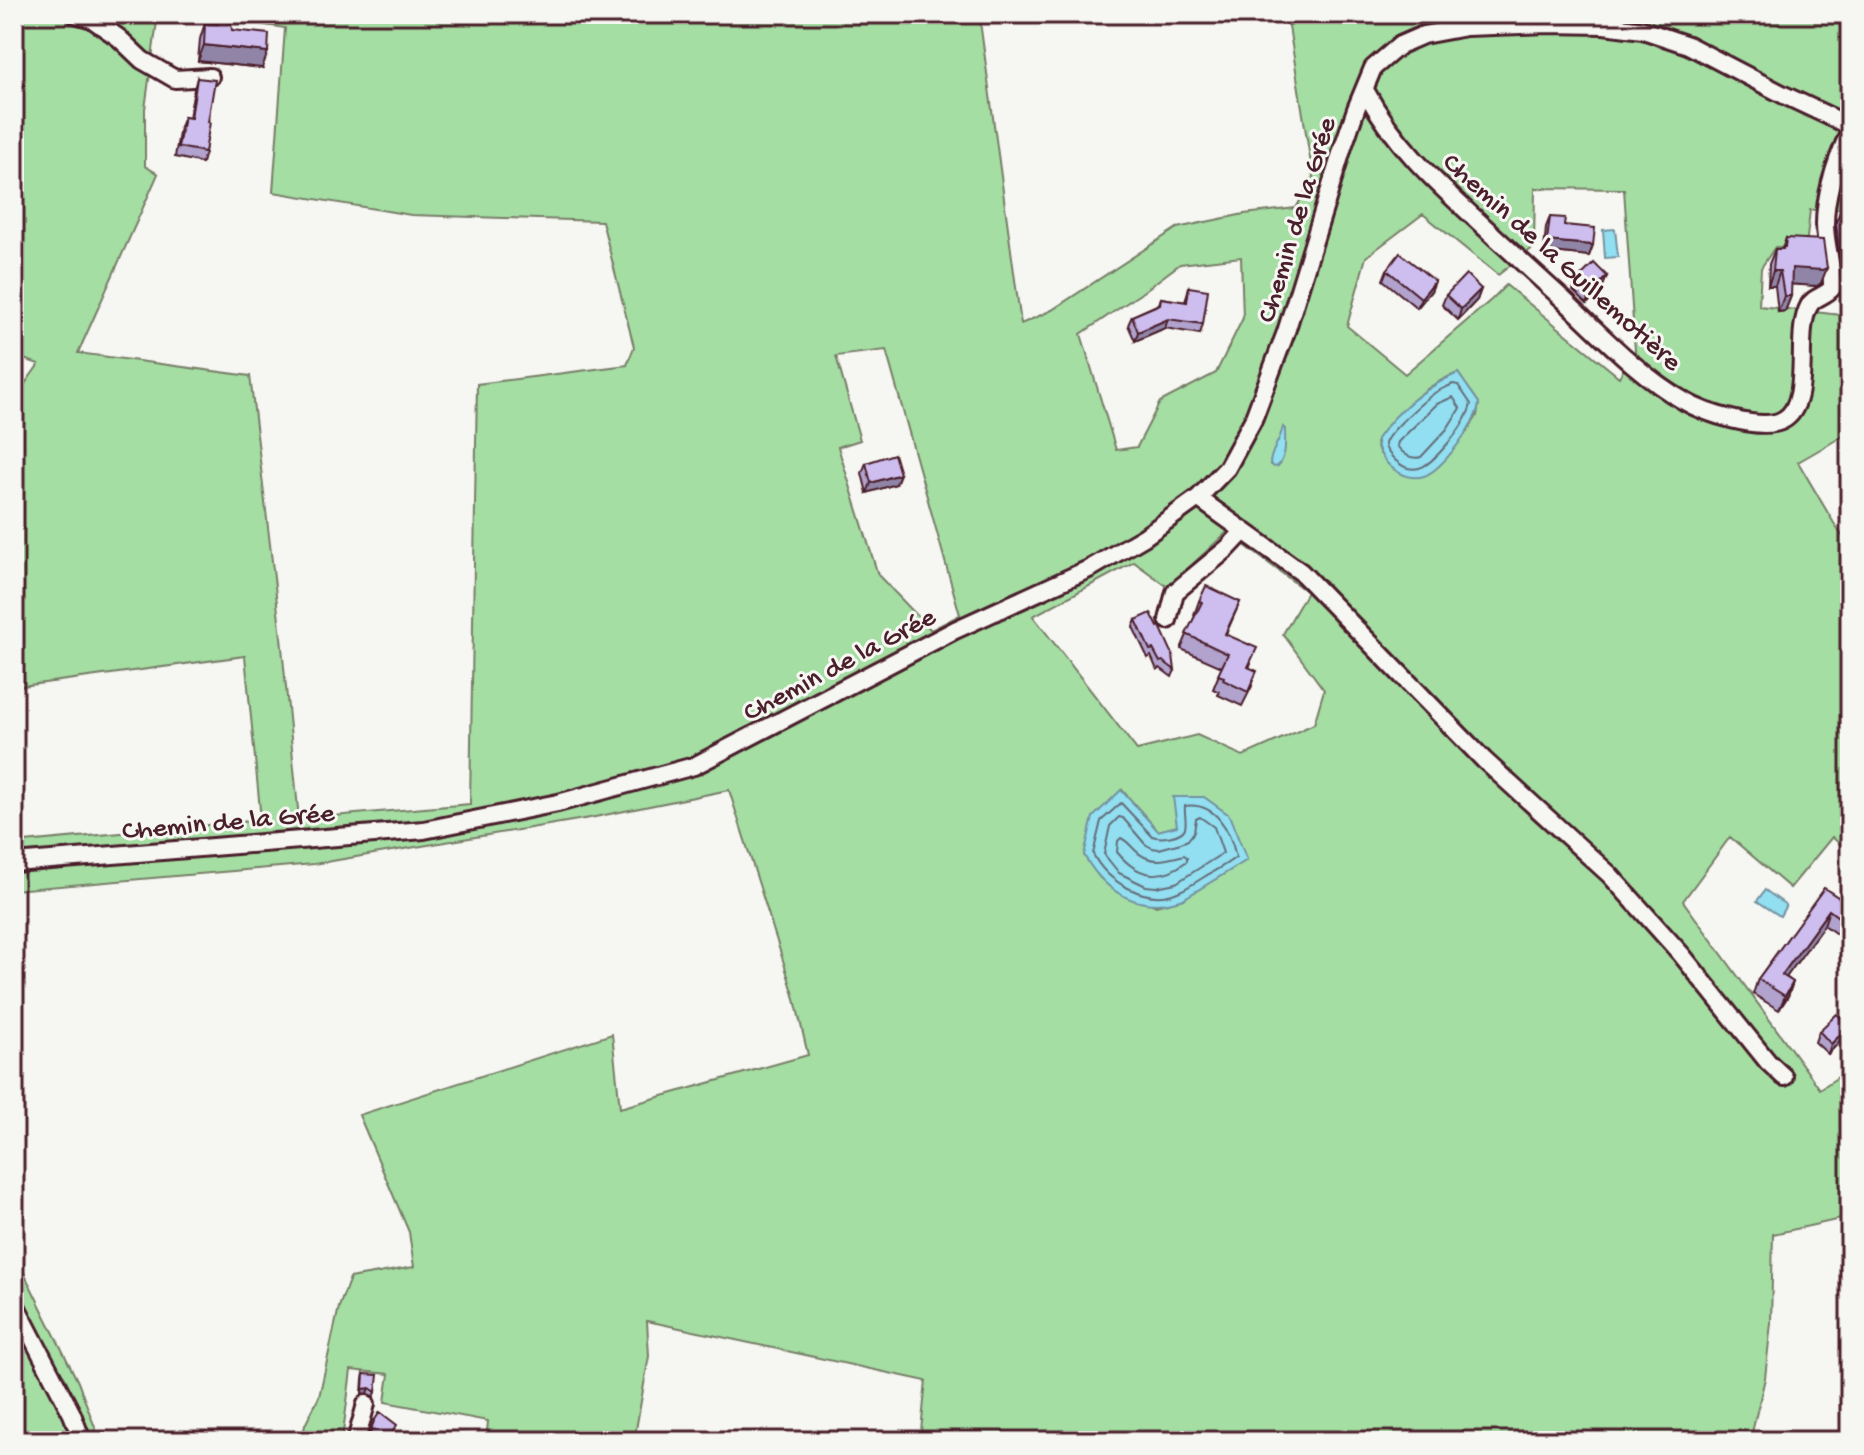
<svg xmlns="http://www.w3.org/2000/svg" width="1864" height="1455" font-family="'Gochi Hand',sans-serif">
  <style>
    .green { fill: #a4dea3; stroke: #777e67; stroke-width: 2; fill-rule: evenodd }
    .water { fill: #91dff0; stroke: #7592a1; stroke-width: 2 }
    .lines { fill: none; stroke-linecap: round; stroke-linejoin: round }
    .shore { stroke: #666c7a; stroke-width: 2 }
    .street-casing { stroke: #4a1f2b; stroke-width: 22 }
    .street { stroke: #f6f6f2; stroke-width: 16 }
    .wall { fill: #b1a3ce; stroke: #4a1f2b; stroke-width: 2 }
    .shaded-wall { fill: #9085a7; stroke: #4a1f2b; stroke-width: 2 }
    .building { fill: #cebeef; stroke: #4a1f2b; stroke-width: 2 }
    .labels { text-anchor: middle; stroke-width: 6; stroke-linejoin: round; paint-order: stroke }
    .street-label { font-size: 28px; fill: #4a1f2b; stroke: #f6f6f2 }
  </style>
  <rect width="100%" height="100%" fill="#f6f6f2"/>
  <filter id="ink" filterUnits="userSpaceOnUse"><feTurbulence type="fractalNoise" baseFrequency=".0125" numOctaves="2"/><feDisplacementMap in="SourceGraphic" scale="16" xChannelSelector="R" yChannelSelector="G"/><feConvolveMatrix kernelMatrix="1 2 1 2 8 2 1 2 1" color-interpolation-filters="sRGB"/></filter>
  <g filter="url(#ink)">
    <path class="green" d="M14 14H158L145 109V166L158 174 78 353 250 376 281 637 299 819 470 804 477 384 627 365 634 347 602 221 411 215 273 192 285 28 193 14H979L1021 324 1052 310 1177 228 1244 214 1296 208 1313 177 1287 14H1850V208L1810 210 1806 247H1775L1761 268 1759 306 1850 316V432L1798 462 1838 530 1850 546V853L1832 837 1790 888 1730 837 1683 901 1820 1089 1850 1069V1217L1773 1234 1771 1323 1765 1378 1750 1441H920L926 1381 647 1321 649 1356 634 1441H486L488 1421 385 1402 389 1374 351 1370 342 1441H302L305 1425 319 1397 339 1307 350 1278 414 1267 409 1232 359 1115 612 1034 620 1108 808 1055 794 995 729 790 590 818 314 864 14 890V843L261 820 245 656 14 687V399L39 364 14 356ZM1535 188 1624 189 1635 351 1619 377 1506 285 1491 300 1405 374 1347 326 1366 257 1423 214 1498 275 1534 247ZM1241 257 1243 318 1216 373 1160 402 1137 447 1116 450 1081 334 1140 294 1180 264ZM886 350 960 615 931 630 878 575 838 447 860 440 836 356ZM1458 373 1479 403 1477 416 1467 432 1388 464 1379 452 1376 443C1397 413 1423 385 1458 373ZM1227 532 1307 592 1283 634 1324 690 1314 724 1243 756 1197 735 1137 750 1033 616 1134 562 1168 587ZM1122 790 1158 831 1178 826 1183 899 1156 906 1100 878 1084 855Z
      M14 1253 78 1382 100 1441H14Z"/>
    <path class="water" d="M1615 229 1618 257 1605 258 1603 230Z
      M1458 373 1479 403C1478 422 1442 470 1424 476 1403 483 1376 460 1377 439 1397 410 1426 387 1458 373Z
      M1283 427 1285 429C1285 442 1287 456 1278 466L1274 467 1270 464C1270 452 1280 441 1283 427Z
      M1121 790 1158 831 1177 826 1173 797H1204L1229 815 1247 860 1183 899C1140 914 1105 893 1084 855L1093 817Z
      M1765 890 1786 905 1780 916 1757 901Z"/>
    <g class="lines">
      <path class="shore" d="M1453 384 1458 385 1471 404C1468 418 1459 430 1450 441 1435 458 1418 482 1395 460 1392 457 1385 449 1385 445 1384 435 1427 398 1436 392 1441 389 1447 387 1453 384Z
        M1453 397 1460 408 1447 429 1421 457C1411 460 1403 454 1397 446L1398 442 1437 404Z
        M1121 803 1152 836C1160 839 1181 837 1185 828 1187 822 1184 812 1185 806 1216 802 1230 830 1236 857 1226 865 1214 871 1204 877 1176 895 1160 904 1128 888 1112 880 1101 870 1093 854L1101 821Z
        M1119 817 1123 818 1145 844 1152 848 1159 849 1181 843 1188 840 1194 832 1196 819 1200 817 1214 827 1223 853 1176 883 1156 887 1146 886 1119 873 1104 854 1110 826Z
        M1121 838C1127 841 1130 845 1135 850 1149 865 1166 860 1184 855L1187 857V861C1162 881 1138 878 1117 852L1118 841Z"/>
      <defs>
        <path id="street" d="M75 14 92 19 119 38 142 60 175 79 210 77
          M1365 90C1393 143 1435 182 1479 222 1507 248 1535 274 1564 300 1600 334 1641 377 1684 401 1704 413 1762 432 1783 420 1814 403 1793 335 1809 306 1813 297 1826 296 1832 288 1833 266 1825 245 1825 224 1825 192 1837 159 1850 131
          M1198 498 1301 572 1484 760 1610 875 1681 954 1768 1062 1784 1077
          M1168 620 1175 592 1228 548 1243 532
          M14 863 424 830 558 803 694 766 955 630 1091 568 1144 537 1198 498 1227 468 1253 420 1286 332 1343 147 1356 109 1373 68 1400 45 1423 35 1466 27 1549 24 1604 25 1643 30 1688 45 1784 95 1850 126
          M14 1302 72 1414 82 1441
          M356 1441 366 1404"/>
      </defs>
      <use href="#street" class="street-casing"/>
      <use href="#street" class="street"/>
    </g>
    <path class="wall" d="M205 23 232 30 262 68 198 61 200 39Z
      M197 78 208 122 205 152 202 163 175 157 180 127 184 117 189 118 194 89Z
      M1850 210V295H1848L1847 288H1843L1836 222 1840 212Z
      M1550 217 1564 225 1593 245 1589 256 1544 251 1546 227Z
      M1786 238 1821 283 1817 286 1791 284V296L1785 311 1778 312 1775 286H1768L1769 264 1775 249H1782Z
      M1387 270 1435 281 1431 291 1417 308 1383 280Z
      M1607 276 1603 286 1587 304 1573 291 1577 280Z
      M1189 287 1203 324 1200 334 1165 328 1135 341 1128 325 1132 316 1159 304 1161 298 1185 302Z
      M1481 289 1477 300 1458 320 1442 305 1446 295Z
      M866 463 896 484 867 493 862 473Z
      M1199 601 1240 602 1226 634 1251 663 1249 668 1252 686 1242 706 1218 695 1219 692 1213 689 1222 667 1181 649 1195 616 1194 615Z
      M1136 620 1175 670 1172 677 1160 668 1157 670 1151 656 1148 658 1133 627Z
      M1824 888 1850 905V944L1824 925 1786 977 1793 982 1788 996 1779 1010 1753 994 1758 979Z
      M1849 1026 1845 1036 1828 1054 1815 1042 1819 1031Z
      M364 1374 376 1392 374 1397 368 1393 362 1394 363 1379Z
      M374 1421 393 1437 447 1440 449 1433 481 1441H367Z"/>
    <path class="shaded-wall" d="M204 45 268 52 262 68 198 61Z
      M1547 241 1593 245 1589 256 1544 251Z
      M1792 268H1827L1821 283 1817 286 1786 284Z
      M1773 271H1780L1775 286H1768Z
      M1607 276 1603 286 1587 304 1591 293Z
      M1847 277H1850L1847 288H1843Z
      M1435 281 1431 291 1417 308 1421 298Z
      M1481 289 1477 300 1458 320 1461 309Z
      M1784 296H1791L1785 311 1778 312Z
      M1168 319 1165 328 1135 341 1138 332Z
      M900 474 896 484 867 493 871 483Z
      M1829 910 1824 925 1777 990 1782 975Z
      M1793 982 1788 996 1779 1010 1785 996Z
      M1849 1026 1845 1036 1828 1054 1831 1044Z
      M370 1388 368 1393 362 1394 363 1389Z"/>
    <path class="building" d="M219 21 231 23 232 30 269 34 268 52 204 45 205 23 218 24Z
      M197 78 215 80 208 122H210L205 152 178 147 184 117 191 118Z
      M1850 210V277H1847L1840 212Z
      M1550 217 1565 218 1564 225 1595 228 1593 245 1547 241Z
      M1786 238 1823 240 1827 268 1822 270 1792 268 1791 296H1784L1780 271H1773L1775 249H1783V247H1785Z
      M1400 253 1435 281 1421 298 1387 270Z
      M1594 263 1607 276 1591 293 1577 280Z
      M1466 274 1481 289 1461 309 1446 295Z
      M1189 287 1208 290 1203 324 1168 319 1138 332 1132 316 1160 304 1161 298 1187 302Z
      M894 454 900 474 871 483 866 463Z
      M1206 586 1240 602 1225 634 1257 648 1248 667 1257 671 1248 692 1223 680 1224 677 1218 675 1228 654 1186 634 1202 602 1199 601Z
      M1151 613 1158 627 1160 626 1173 655 1175 670 1163 661 1160 662 1153 649 1150 650 1136 620Z
      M1824 888 1850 905V926L1829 910 1782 975 1793 982 1785 996 1758 979Z
      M1837 1014 1849 1026 1831 1044 1819 1031Z
      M364 1374 378 1375 376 1392 370 1388 363 1389Z
      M380 1412 397 1425 389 1437 448 1440 449 1433 482 1436 481 1441H380L370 1434 374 1421Z"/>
  </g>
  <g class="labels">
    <g class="street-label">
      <text transform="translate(1294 219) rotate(-73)" y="10">Chemin de la Grée</text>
      <text transform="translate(1564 260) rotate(42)" y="10">Chemin de la Guillemotière</text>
      <text transform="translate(838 662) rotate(-28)" y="10">Chemin de la Grée</text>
      <text transform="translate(228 819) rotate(-5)" y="10">Chemin de la Grée</text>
    </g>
  </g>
  <rect width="1864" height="1455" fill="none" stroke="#f6f6f2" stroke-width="48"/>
  <rect x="24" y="24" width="1816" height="1407" fill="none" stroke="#4a1f2b" stroke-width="3" filter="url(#ink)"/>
</svg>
